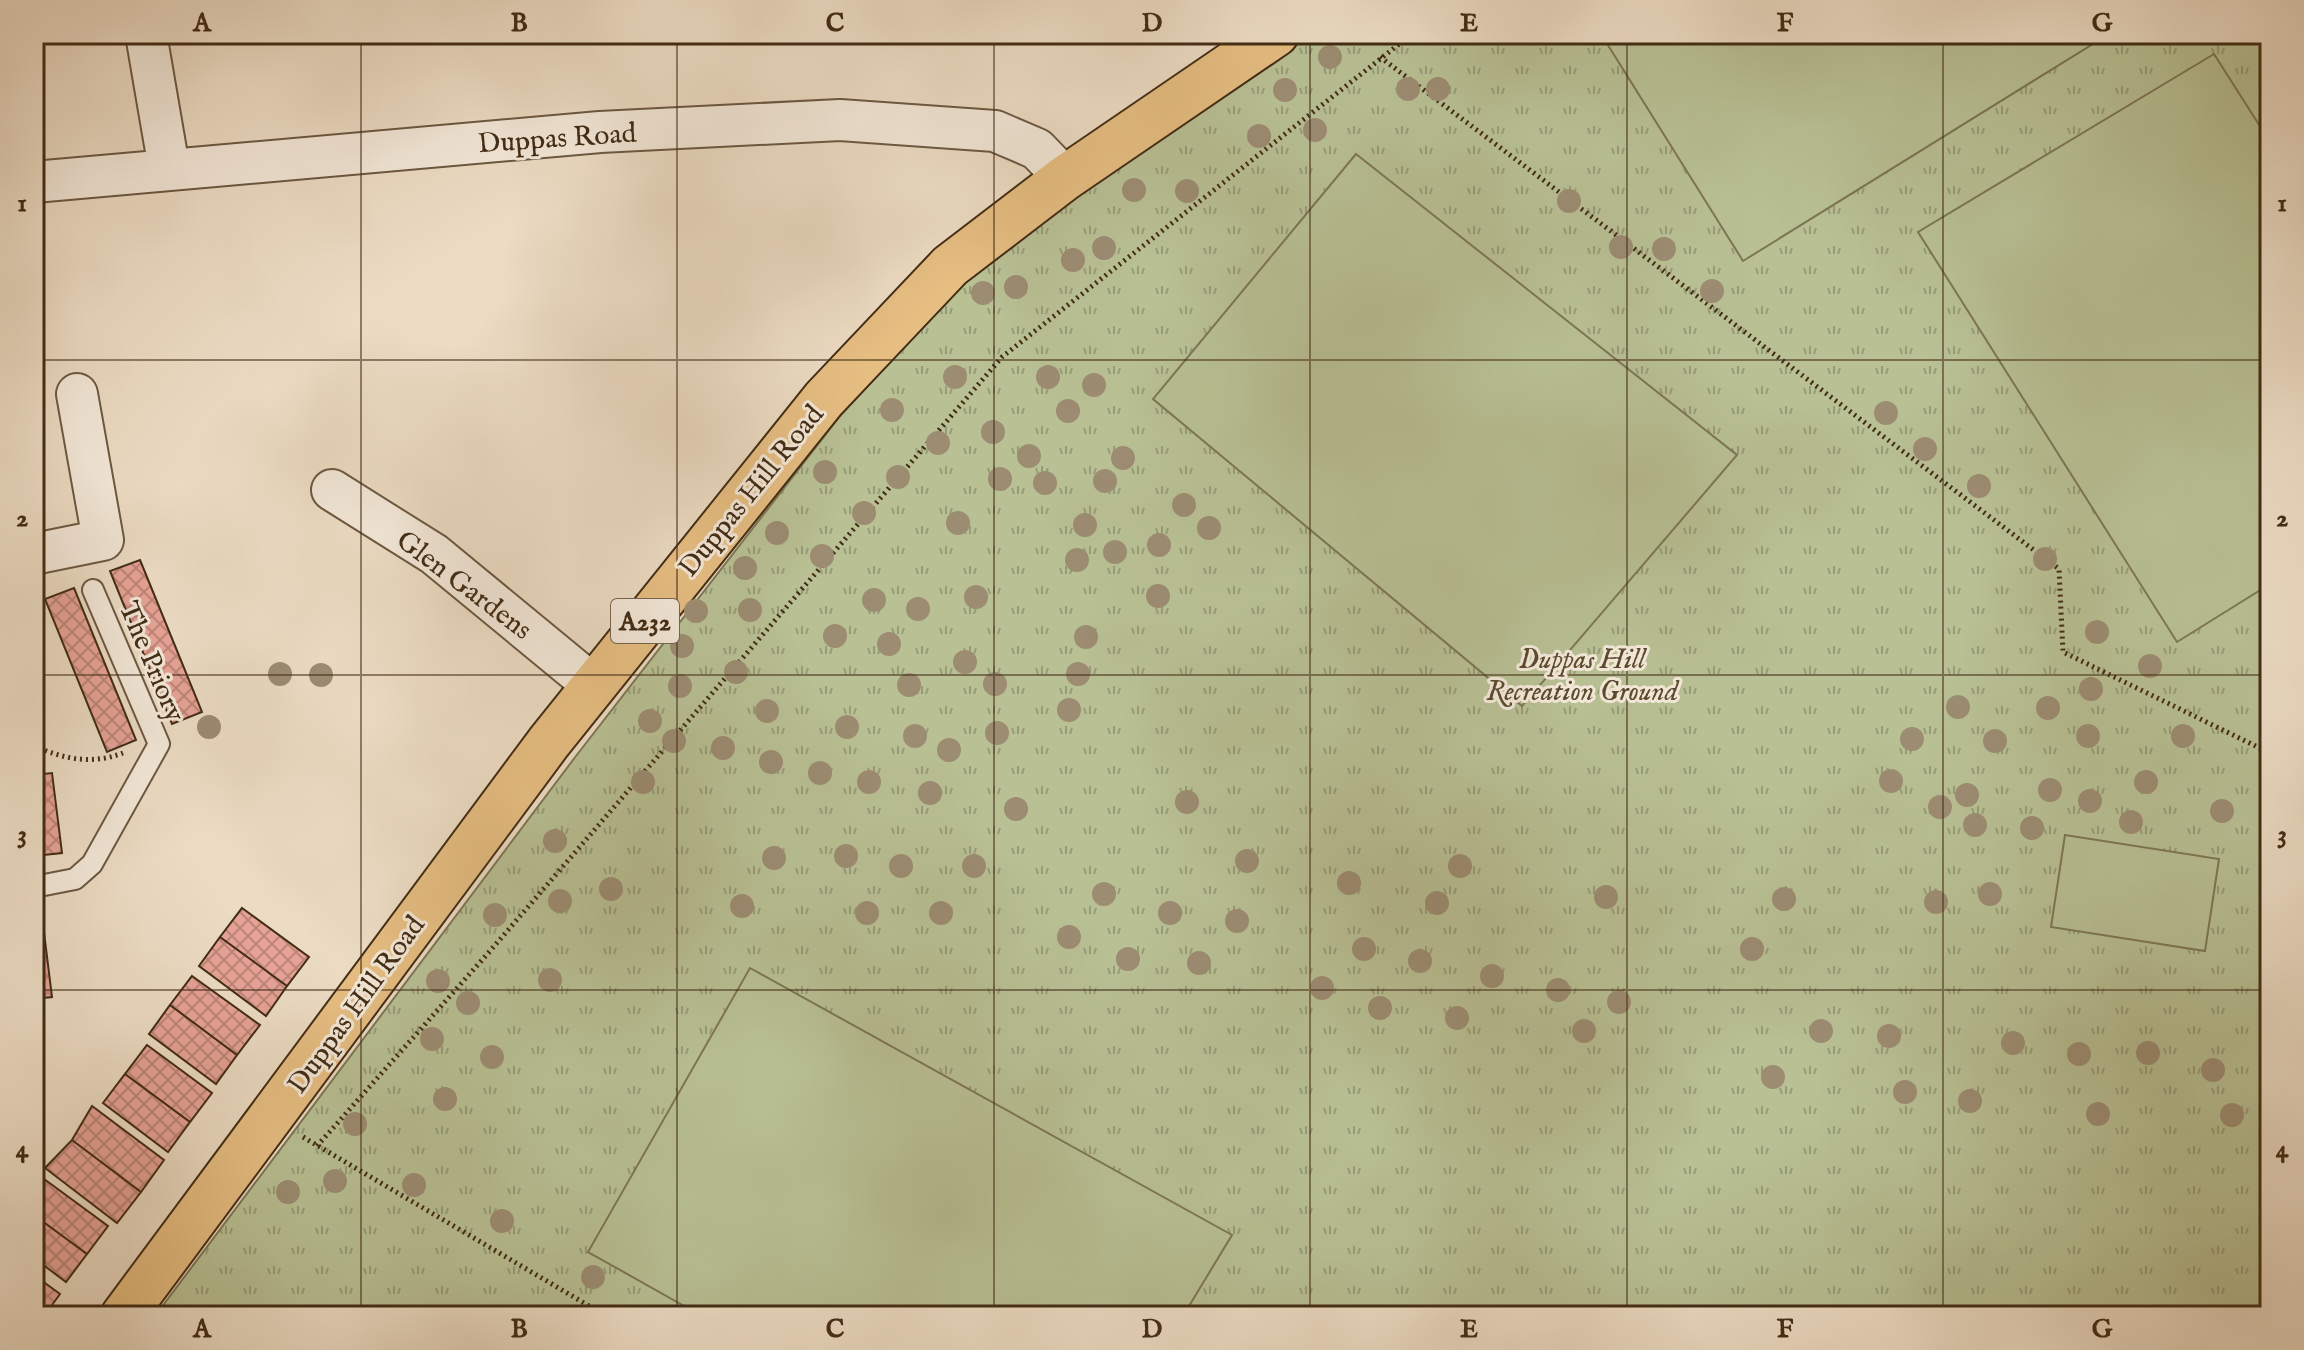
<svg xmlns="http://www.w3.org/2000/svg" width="2304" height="1350" font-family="'IM FELL English',serif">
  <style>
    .grass { fill: url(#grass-tufts); stroke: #7d7654; stroke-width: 2 }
    .garden { fill: #b8c094; stroke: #7d7654; stroke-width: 2 }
    .building { fill: url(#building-cross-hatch); stroke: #422c15; stroke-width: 2 }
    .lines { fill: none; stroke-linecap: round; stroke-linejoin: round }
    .service-casing { stroke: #6c5841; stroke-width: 24 }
    .minor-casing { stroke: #6c5841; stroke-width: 44 }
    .trunk-casing { stroke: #422c15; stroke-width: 48 }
    .path { stroke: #422c15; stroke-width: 5; stroke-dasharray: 2 4; stroke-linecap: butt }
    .service { stroke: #f3e8d9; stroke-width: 20 }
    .minor { stroke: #f3e8d9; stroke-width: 40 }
    .trunk { stroke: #e6be82; stroke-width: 44 }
    .tree { fill: #9c8c72 }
    .grid { fill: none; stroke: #422c15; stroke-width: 2; stroke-opacity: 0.55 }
    .labels { text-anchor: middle; stroke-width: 6; stroke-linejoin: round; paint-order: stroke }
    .shield { fill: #f3e8d9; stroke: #776450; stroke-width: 2 }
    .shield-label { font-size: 26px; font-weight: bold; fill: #422c15 }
    .street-label { font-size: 28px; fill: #422c15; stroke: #f3e8d9 }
    .park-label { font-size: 28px; font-style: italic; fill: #5a4a2e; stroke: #f3e8d9 }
    .neatline { fill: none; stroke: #422c15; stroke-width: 3 }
    .grid-label { font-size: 26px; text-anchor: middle; font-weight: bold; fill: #422c15 }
  </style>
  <defs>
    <pattern id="grass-tufts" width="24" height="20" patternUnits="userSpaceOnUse" patternTransform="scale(2)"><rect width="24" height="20" fill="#b8c094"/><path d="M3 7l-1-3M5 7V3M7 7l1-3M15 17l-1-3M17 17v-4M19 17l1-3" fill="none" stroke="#979c78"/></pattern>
    <pattern id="building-cross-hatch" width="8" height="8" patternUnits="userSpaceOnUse" patternTransform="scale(2)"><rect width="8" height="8" fill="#e7a396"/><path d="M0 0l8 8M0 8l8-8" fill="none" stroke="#bd8579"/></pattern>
  </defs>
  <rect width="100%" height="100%" fill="#ecdcc4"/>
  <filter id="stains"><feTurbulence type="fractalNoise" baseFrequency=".0025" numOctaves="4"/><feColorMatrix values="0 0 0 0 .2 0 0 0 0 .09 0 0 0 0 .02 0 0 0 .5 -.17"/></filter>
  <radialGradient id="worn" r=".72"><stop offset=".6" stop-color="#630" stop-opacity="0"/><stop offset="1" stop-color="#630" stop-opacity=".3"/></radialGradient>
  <path class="grass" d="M1313 34H2270V1316H155L576 756 840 416 963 283 1079 194Z"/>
  <path class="garden" d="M1601 34H2109L1743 261Z
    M2214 54 2270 142V584L2177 642 1918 232Z
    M1356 154 1737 455 1522 706 1153 399Z
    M2065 835 2219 859 2205 951 2051 927Z
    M750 968 1232 1235 1183 1316H702L588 1252Z"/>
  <path class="building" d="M140 560 202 712 172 724 110 571Z
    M74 588 136 740 107 752 45 599Z
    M52 773 62 853 34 856V775Z
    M242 908 309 957 287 986 220 937Z
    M42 916 52 997 34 999V917Z
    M220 937 287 986 266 1016 199 966Z
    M192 976 260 1025 237 1055 170 1005Z
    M170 1005 237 1055 216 1084 149 1034Z
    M147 1045 212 1093 190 1122 125 1074Z
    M125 1074 190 1122 168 1152 103 1103Z
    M92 1106 164 1160 141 1192 72 1140Z
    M72 1140 141 1192 117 1223 45 1168Z
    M40 1176 108 1226 87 1254 34 1215V1184Z
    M34 1215 87 1254 66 1282 34 1258Z
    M34 1275 60 1294 44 1316H34Z"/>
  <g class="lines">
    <defs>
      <path id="service" d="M34 887 75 879 92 864 159 744 93 590"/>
      <path id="minor" d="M146 34 169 168
        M34 182 600 132 840 120 995 131 1037 149 1065 178
        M332 490 434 554 593 685
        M34 554 103 540 77 394"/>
      <path id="trunk" d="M123 1316 549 742 824 399 950 266 1065 178 1276 34"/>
    </defs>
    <use href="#service" class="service-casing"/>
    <use href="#minor" class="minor-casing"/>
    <use href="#trunk" class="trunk-casing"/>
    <path class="path" d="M1380 57 2059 569 2063 652 2270 753
      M34 746C64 759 91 765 123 753
      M303 1137 606 1316
      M317 1146 490 951 1002 357 1412 34"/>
    <use href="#service" class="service"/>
    <use href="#minor" class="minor"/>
    <use href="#trunk" class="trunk"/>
  </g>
  <g class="tree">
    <circle cx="1330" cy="57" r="12"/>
    <circle cx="1408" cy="89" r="12"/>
    <circle cx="1438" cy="89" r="12"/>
    <circle cx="1285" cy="90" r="12"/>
    <circle cx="1315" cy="130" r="12"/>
    <circle cx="1259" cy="136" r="12"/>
    <circle cx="1134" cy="190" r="12"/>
    <circle cx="1187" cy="191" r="12"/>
    <circle cx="1569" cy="201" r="12"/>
    <circle cx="1621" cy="247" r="12"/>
    <circle cx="1104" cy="248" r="12"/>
    <circle cx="1664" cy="249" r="12"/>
    <circle cx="1073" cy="260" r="12"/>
    <circle cx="1016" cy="287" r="12"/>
    <circle cx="1712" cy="291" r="12"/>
    <circle cx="983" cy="293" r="12"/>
    <circle cx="955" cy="377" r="12"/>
    <circle cx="1048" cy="377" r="12"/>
    <circle cx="1094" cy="385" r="12"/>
    <circle cx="892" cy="410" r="12"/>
    <circle cx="1068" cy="411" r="12"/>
    <circle cx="1886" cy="413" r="12"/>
    <circle cx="993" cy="432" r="12"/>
    <circle cx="938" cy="443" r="12"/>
    <circle cx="1925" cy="449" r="12"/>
    <circle cx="1029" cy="456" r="12"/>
    <circle cx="1123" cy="458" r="12"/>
    <circle cx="825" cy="472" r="12"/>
    <circle cx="898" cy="477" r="12"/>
    <circle cx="1000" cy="479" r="12"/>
    <circle cx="1105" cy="481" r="12"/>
    <circle cx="1045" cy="483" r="12"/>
    <circle cx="1979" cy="486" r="12"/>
    <circle cx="1184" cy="505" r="12"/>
    <circle cx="864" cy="513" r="12"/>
    <circle cx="958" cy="523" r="12"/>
    <circle cx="1085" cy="525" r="12"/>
    <circle cx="1209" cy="528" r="12"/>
    <circle cx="777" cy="533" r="12"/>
    <circle cx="1159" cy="545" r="12"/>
    <circle cx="1115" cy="552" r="12"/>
    <circle cx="822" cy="556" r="12"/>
    <circle cx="2045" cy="559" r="12"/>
    <circle cx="1077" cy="560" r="12"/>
    <circle cx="745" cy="568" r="12"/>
    <circle cx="1158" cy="596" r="12"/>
    <circle cx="976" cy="597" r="12"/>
    <circle cx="874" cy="600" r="12"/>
    <circle cx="918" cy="609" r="12"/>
    <circle cx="750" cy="610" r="12"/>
    <circle cx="696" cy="611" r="12"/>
    <circle cx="2097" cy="632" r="12"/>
    <circle cx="835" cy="636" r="12"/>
    <circle cx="1086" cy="637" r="12"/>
    <circle cx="889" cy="644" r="12"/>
    <circle cx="682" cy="646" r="12"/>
    <circle cx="965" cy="662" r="12"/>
    <circle cx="2150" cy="666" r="12"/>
    <circle cx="736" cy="672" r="12"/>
    <circle cx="280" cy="674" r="12"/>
    <circle cx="1078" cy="674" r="12"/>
    <circle cx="321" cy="675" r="12"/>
    <circle cx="995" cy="684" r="12"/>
    <circle cx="909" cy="685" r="12"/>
    <circle cx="680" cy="686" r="12"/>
    <circle cx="2091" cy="689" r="12"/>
    <circle cx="1958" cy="707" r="12"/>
    <circle cx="2048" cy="708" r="12"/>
    <circle cx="1069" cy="710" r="12"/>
    <circle cx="767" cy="711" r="12"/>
    <circle cx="650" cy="721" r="12"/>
    <circle cx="209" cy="727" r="12"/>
    <circle cx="847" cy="727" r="12"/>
    <circle cx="997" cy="733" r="12"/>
    <circle cx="915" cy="736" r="12"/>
    <circle cx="2088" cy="736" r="12"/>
    <circle cx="2183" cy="736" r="12"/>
    <circle cx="1912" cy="739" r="12"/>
    <circle cx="674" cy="741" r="12"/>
    <circle cx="1995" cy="741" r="12"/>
    <circle cx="723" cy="748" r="12"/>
    <circle cx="949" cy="750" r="12"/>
    <circle cx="771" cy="762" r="12"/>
    <circle cx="820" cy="773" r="12"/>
    <circle cx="1891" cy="781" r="12"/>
    <circle cx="643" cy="782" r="12"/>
    <circle cx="869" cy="782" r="12"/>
    <circle cx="2146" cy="782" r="12"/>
    <circle cx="2050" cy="790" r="12"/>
    <circle cx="930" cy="793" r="12"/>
    <circle cx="1967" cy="795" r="12"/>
    <circle cx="2090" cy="801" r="12"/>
    <circle cx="1187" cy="802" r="12"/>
    <circle cx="1940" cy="807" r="12"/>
    <circle cx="1016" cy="809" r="12"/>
    <circle cx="2222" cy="811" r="12"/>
    <circle cx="2131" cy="822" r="12"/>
    <circle cx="1975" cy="825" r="12"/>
    <circle cx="2032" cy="828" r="12"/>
    <circle cx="555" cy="841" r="12"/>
    <circle cx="846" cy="856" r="12"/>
    <circle cx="774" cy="858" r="12"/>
    <circle cx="1247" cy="861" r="12"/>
    <circle cx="901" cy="866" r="12"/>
    <circle cx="974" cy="866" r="12"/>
    <circle cx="1460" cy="866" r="12"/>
    <circle cx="1349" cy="883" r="12"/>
    <circle cx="611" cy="889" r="12"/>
    <circle cx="1104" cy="894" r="12"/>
    <circle cx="1990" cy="894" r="12"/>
    <circle cx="1606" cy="897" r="12"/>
    <circle cx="1784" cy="899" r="12"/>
    <circle cx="560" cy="901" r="12"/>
    <circle cx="1936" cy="902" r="12"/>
    <circle cx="1437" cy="903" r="12"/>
    <circle cx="742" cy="906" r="12"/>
    <circle cx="867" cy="913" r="12"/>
    <circle cx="941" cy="913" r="12"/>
    <circle cx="1170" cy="913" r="12"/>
    <circle cx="495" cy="915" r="12"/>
    <circle cx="1237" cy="921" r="12"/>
    <circle cx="1069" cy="937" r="12"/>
    <circle cx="1364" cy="949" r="12"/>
    <circle cx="1752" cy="949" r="12"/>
    <circle cx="1128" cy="959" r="12"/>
    <circle cx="1420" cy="961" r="12"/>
    <circle cx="1199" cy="963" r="12"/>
    <circle cx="1492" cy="976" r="12"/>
    <circle cx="550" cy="980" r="12"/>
    <circle cx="438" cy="981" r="12"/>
    <circle cx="1322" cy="988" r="12"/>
    <circle cx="1558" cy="990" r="12"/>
    <circle cx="1619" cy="1002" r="12"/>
    <circle cx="468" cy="1003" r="12"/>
    <circle cx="1380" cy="1008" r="12"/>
    <circle cx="1457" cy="1018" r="12"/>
    <circle cx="1584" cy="1031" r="12"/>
    <circle cx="1821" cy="1031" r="12"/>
    <circle cx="1889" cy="1036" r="12"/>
    <circle cx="432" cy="1039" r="12"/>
    <circle cx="2013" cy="1043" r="12"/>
    <circle cx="2148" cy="1053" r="12"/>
    <circle cx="2079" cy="1054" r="12"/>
    <circle cx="492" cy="1057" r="12"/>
    <circle cx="2213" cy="1070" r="12"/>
    <circle cx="1773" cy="1077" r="12"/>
    <circle cx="1905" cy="1092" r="12"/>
    <circle cx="445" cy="1099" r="12"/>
    <circle cx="1970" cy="1101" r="12"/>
    <circle cx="2098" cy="1114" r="12"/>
    <circle cx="2232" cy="1115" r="12"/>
    <circle cx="355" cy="1124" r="12"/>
    <circle cx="335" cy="1181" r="12"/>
    <circle cx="414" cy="1185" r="12"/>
    <circle cx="288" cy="1192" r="12"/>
    <circle cx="502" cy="1221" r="12"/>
    <circle cx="593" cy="1277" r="12"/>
  </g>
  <path class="grid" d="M361 34V1316M677 34V1316M994 34V1316M1310 34V1316M1627 34V1316M1943 34V1316M34 360H2270M34 675H2270M34 990H2270"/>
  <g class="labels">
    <rect class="shield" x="611" y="599" width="68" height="44" rx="6"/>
    <g class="shield-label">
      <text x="645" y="630">A232</text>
    </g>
    <g class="street-label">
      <text transform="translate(557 137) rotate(-4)" y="10">Duppas Road</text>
      <text transform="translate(750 490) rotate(-51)" y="10">Duppas Hill Road</text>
      <text transform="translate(465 584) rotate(37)" y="10">Glen Gardens</text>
      <text transform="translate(153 661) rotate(67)" y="10">The Priory</text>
      <text transform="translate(355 1004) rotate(-54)" y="10">Duppas Hill Road</text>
    </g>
    <g class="park-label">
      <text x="1582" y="668">Duppas Hill<tspan x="1582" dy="32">Recreation Ground</tspan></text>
    </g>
  </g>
  <rect width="2304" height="1350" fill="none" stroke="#ecdcc4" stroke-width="88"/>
  <rect x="44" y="44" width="2216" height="1262" class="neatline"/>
  <g class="grid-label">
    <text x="202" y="31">A</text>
    <text x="519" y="31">B</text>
    <text x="835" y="31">C</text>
    <text x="1152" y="31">D</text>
    <text x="1469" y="31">E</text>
    <text x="1785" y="31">F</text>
    <text x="2102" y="31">G</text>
    <text x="22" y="211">1</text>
    <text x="2282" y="211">1</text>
    <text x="22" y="526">2</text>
    <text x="2282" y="526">2</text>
    <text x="22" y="842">3</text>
    <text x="2282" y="842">3</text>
    <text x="22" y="1157">4</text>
    <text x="2282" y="1157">4</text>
    <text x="202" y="1337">A</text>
    <text x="519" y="1337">B</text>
    <text x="835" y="1337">C</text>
    <text x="1152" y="1337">D</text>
    <text x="1469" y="1337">E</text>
    <text x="1785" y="1337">F</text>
    <text x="2102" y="1337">G</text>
  </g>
  <rect width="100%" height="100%" filter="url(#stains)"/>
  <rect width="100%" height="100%" fill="url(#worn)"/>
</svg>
